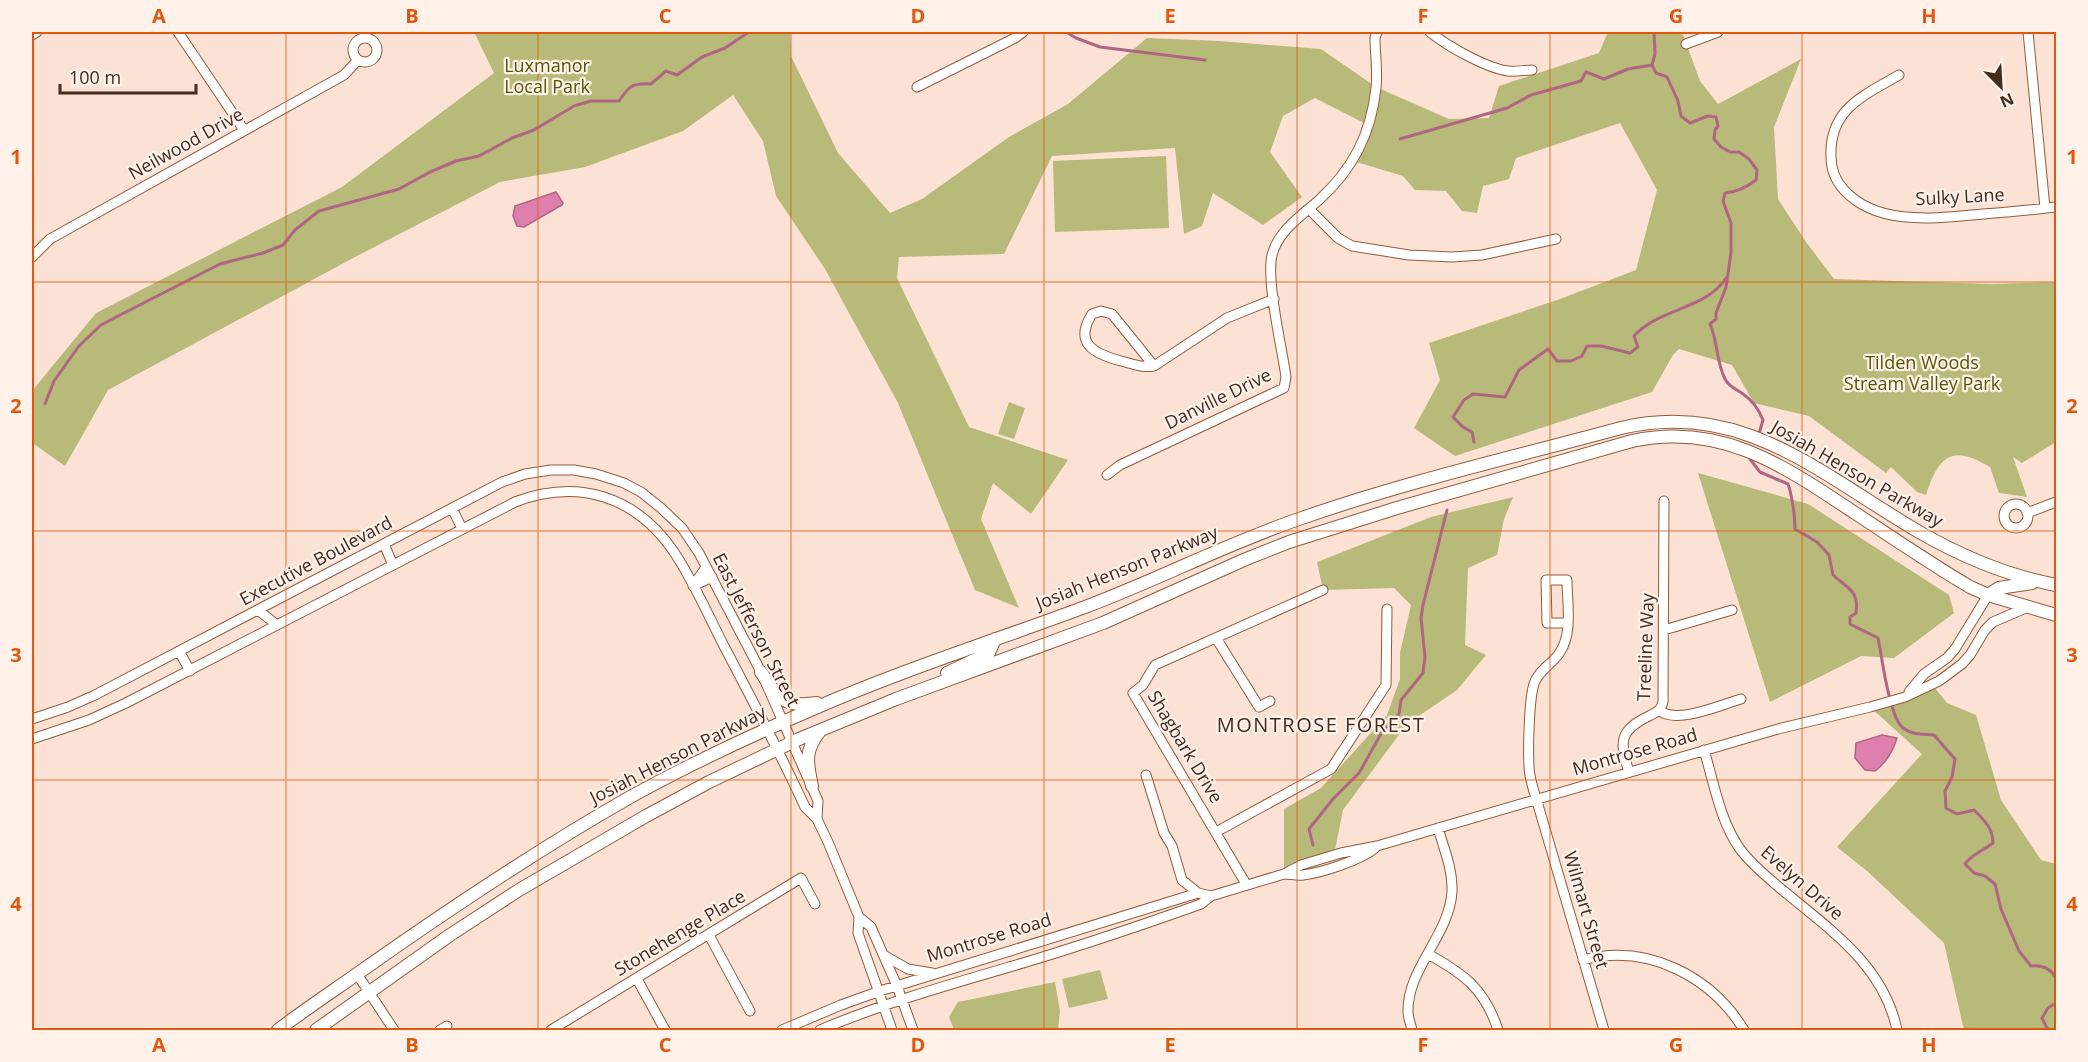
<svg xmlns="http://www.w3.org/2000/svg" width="2088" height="1062" font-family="'Open Sans',sans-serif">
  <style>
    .green { fill: #b8ba7a }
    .water { fill: #de7fae; stroke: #b06683; stroke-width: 1.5 }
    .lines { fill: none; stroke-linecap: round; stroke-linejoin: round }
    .stream { stroke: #b06683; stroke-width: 3 }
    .minor-casing { stroke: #915b3d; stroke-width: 11 }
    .major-casing { stroke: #915b3d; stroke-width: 14 }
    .minor { stroke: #fff; stroke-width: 9 }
    .major { stroke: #fff; stroke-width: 12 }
    .grid { fill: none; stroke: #e0570d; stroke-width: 1.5; stroke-opacity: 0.55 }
    .labels { text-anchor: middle; stroke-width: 4.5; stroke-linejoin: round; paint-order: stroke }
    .park-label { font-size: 18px; fill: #575703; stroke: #fff2eb }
    .street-label { font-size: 18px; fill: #432b1e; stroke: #fff2eb }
    .neighbourhood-label { font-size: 20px; letter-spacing: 1.5px; fill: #432b1e; stroke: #fff2eb }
    .neatline { fill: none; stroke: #e0570d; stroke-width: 2 }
    .grid-label { font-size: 20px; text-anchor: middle; font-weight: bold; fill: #e0570d }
  </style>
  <rect width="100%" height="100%" fill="#fbe2d4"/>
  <path class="green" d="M474 32H790L791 56 838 153 890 213 922 199 1009 137 1068 104 1147 38 1219 41 1321 49 1376 87 1449 119 1489 118 1499 86 1599 53 1608 32H1682L1700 81 1718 104 1801 59 1774 127 1778 199 1806 242 1834 279 1991 284 2056 282V442L2022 463 2013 457 2027 497 1999 493 1990 467C1952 444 1939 455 1926 495L1917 492 1891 467 1886 473 1809 416 1754 403 1732 365 1679 349 1673 355 1652 392 1455 456 1414 428 1440 380 1429 343 1560 299 1636 270 1657 190 1620 123 1516 158 1509 179 1483 186 1477 213 1462 211 1446 191 1415 190 1403 176 1353 161 1368 125 1315 98 1283 116 1270 152 1302 197 1263 225 1213 193 1202 226 1184 234 1175 148 1052 156 1004 254 899 257 897 278 969 427 1068 460 1031 514 993 483 981 519 1019 608 975 590 898 403 825 269 776 196 763 141 733 95 683 131 585 167 500 182 355 257 108 390 65 466 34 444 32 445V391L96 313 342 187 494 73Z
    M1166 156 1169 228 1055 232 1053 161Z
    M1009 402 1025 408 1014 439 998 434Z
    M1698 473 1808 504 1949 595 1954 613 1894 658 1861 656 1770 702Z
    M1513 497 1504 519 1497 555 1468 568 1465 645 1486 655 1457 690 1407 724 1343 810 1334 855 1284 874V809L1321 788 1387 715 1400 679V653L1411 605 1394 588 1323 590 1317 562 1431 517Z
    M1931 683 1947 703 1976 715 2001 800 2041 860 2056 864V1030H1964L1944 943 1867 871 1837 847 1922 754 1870 707Z
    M1100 970 1108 999 1069 1008 1062 979Z
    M1055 982 1060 1011 1058 1030H954L949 1017 958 1002Z"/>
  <path class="water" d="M556 192 563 203 562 205 524 227 517 226 513 216 515 206Z
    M1882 735 1897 738C1893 751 1886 763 1875 771L1865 770 1855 758 1856 743Z"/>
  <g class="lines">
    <path class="stream" d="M1066 32 1076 38 1100 47 1205 60
      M1654 32 1655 54 1652 65 1656 73 1667 77 1678 101 1681 116 1690 123 1708 116 1716 117 1718 126 1715 130 1714 139 1721 147 1730 152H1739L1749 159 1757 170 1756 180C1747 187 1736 192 1725 193L1723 201 1731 223V253L1726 287 1716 313V319L1710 324C1718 342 1716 361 1725 379 1729 387 1736 389 1743 394 1752 400 1759 410 1763 420L1758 437
      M1400 139 1507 108 1531 95 1581 81 1586 72 1604 79 1628 69 1652 65
      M45 404 54 381 79 346 101 325 122 314 220 264 263 253 283 245 295 230 319 211 399 189 430 172 456 161 479 156 512 138 534 130 574 106 591 101H619C629 86 632 83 651 84L666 71 677 75 702 57 725 48 749 32
      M1474 442 1472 432 1463 427 1453 417 1464 400 1473 394 1505 397 1519 370 1548 349 1557 361H1571L1582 356 1587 346H1601L1630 353 1638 347 1634 336C1659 308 1707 309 1726 278
      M1751 457 1750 459 1760 472 1788 484C1792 495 1795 517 1795 529L1817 542 1829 555 1833 575C1848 589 1859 590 1856 613L1850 617V624L1878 638C1882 656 1889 717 1903 728 1912 735 1923 734 1934 735L1955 759 1952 777 1945 791 1946 808 1957 814 1974 810C1984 820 1993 828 1993 843 1983 851 1973 853 1965 864L1974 873 1985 876 1995 884 2001 909 2019 951 2031 966C2042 965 2051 969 2056 978
      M1313 845 1309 829 1333 799 1359 773 1382 732 1399 714 1401 700 1423 673 1425 657 1421 618 1423 605 1447 510
      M2050 1030 2047 1028 2042 1018 2048 1008 2056 1003"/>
    <defs>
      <path id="minor" d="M178 32 244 130
        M1430 32C1447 46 1486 68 1508 71 1516 72 1525 70 1532 70
        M2028 32 2045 208
        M32 35 37 32
        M353 50a12 12 0 1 1 24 0a12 12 0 1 1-24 0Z
        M1686 44 1718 32
        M1899 75C1863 96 1829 109 1831 157 1831 170 1835 180 1844 190 1878 227 1937 218 1983 214 2008 212 2032 210 2056 207
        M917 87 1015 38 1023 32
        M1309 209 1338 238 1352 246 1409 255 1452 257 1482 255 1556 239
        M32 257 50 239 344 75 358 60
        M1154 366 1112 314 1101 311 1092 314C1073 344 1095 354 1121 361 1133 364 1142 368 1154 366L1227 318 1274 299
        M1107 475 1120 465 1284 388 1286 377C1282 348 1266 281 1272 255 1278 231 1302 215 1319 200 1353 169 1371 134 1376 88 1378 72 1375 54 1375 38L1377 32
        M2004 516a12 12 0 1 1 24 0a12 12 0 1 1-24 0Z
        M452 508 462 529
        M2027 513 2056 502
        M384 544 393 565
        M706 567 693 586 712 577
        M258 610 277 625
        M1567 623H1547L1546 580H1567C1567 602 1573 633 1560 652 1553 664 1538 670 1534 684 1529 699 1528 749 1529 766 1529 777 1533 788 1536 798L1604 1030
        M1664 630 1732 610
        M1216 638 1259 707 1270 701
        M179 651 190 671
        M1909 692 1924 674 1947 658 1955 649 1988 595
        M1660 711C1678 724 1720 705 1741 699
        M32 719 68 707 95 695 502 482 525 474 551 470H574L596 474 624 483 641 492 661 508 682 528 699 553 761 672 818 801 817 819
        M32 739 89 720 126 703 515 502C578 478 636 496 674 552 694 582 709 617 725 648 753 701 780 753 805 807L817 819 828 842 859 917 858 933 892 1030
        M1704 750C1714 783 1720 821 1740 849 1751 864 1766 876 1780 888 1828 928 1884 965 1897 1030
        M1629 772C1619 741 1619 730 1651 715 1658 711 1661 710 1663 702L1664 501
        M1146 775 1164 833 1172 846 1182 880 1198 893
        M1216 832 1331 769 1386 685 1387 609
        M1284 874C1290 874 1297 876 1303 875 1321 873 1361 860 1375 848
        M1246 884 1133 693 1143 685 1155 665 1323 590
        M859 917 871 927 897 986 913 1030
        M709 935 750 1011
        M1428 954C1464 974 1485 989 1498 1030
        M885 956 908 969 932 973
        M1583 960C1647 943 1711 976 1744 1030
        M357 974 394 1030
        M637 979 665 1030
        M440 1030 447 1026
        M551 1030 801 878 815 904
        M782 1030 841 1005 880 991 1198 893 1211 896
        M820 1030C886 1002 955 983 1023 963 1083 945 1142 925 1201 904L1211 896 1284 874 1301 865 1341 853 1377 846 1778 729 1870 707 1905 697 1939 681 1962 664 1970 655 1985 630 1993 622 2028 607
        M1412 1030C1411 1025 1408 1018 1408 1012 1407 968 1450 935 1452 891 1453 870 1444 849 1438 828"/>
      <path id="major" d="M1988 595 1999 588 2032 583
        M761 672C779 699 783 708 817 703
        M947 673 989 653 995 639
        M812 786C807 763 804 751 820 731
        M278 1030C303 1011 330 993 357 974 446 911 537 850 632 796 690 764 752 735 813 709 902 670 994 641 1085 607 1157 580 1226 544 1299 519 1404 482 1514 457 1621 428 1744 399 1822 476 1921 533 1963 557 2009 576 2056 585
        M316 1030 450 935 519 890 646 816 709 782 799 739 896 699 1103 623 1246 559 1289 542 1397 508 1632 441C1722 422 1784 466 1855 513 1893 538 1931 564 1970 587L1988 595 2056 615"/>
    </defs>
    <use href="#minor" class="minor-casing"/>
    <use href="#major" class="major-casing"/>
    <use href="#minor" class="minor"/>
    <use href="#major" class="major"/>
  </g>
  <path class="grid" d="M286 32V1030M538 32V1030M791 32V1030M1044 32V1030M1297 32V1030M1550 32V1030M1802 32V1030M32 282H2056M32 531H2056M32 780H2056"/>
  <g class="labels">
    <g class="park-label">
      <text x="547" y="72">Luxmanor<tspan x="547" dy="21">Local Park</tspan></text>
      <text x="1922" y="369">Tilden Woods<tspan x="1922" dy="21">Stream Valley Park</tspan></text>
    </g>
    <g class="street-label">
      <text transform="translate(186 144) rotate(-29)" y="6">Neilwood Drive</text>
      <text transform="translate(1960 197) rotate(-3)" y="6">Sulky Lane</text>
      <text transform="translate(1218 399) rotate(-26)" y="6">Danville Drive</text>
      <text transform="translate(1857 474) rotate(30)" y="6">Josiah Henson Parkway</text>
      <text transform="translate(316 561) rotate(-28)" y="6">Executive Boulevard</text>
      <text transform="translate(1127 568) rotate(-22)" y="6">Josiah Henson Parkway</text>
      <text transform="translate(756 630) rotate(63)" y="6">East Jefferson Street</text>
      <text transform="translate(1646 647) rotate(-88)" y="6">Treeline Way</text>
      <text transform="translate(1185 747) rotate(59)" y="6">Shagbark Drive</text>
      <text transform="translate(1635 752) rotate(-16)" y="6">Montrose Road</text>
      <text transform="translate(678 755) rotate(-27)" y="6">Josiah Henson Parkway</text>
      <text transform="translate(1802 883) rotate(41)" y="6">Evelyn Drive</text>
      <text transform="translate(1586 910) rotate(74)" y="6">Wilmart Street</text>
      <text transform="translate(680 933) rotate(-31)" y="6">Stonehenge Place</text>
      <text transform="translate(989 938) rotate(-17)" y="6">Montrose Road</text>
    </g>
    <g class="neighbourhood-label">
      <text x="1321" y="732">MONTROSE FOREST</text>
    </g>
  </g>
  <rect width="2088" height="1062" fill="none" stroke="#fff2eb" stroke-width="66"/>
  <g transform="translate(2001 87) rotate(156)" stroke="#fff2eb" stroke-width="4.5" paint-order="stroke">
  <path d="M0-4.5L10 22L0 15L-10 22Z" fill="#432b1e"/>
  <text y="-9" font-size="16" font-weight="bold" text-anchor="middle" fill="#432b1e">N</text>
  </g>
  <path d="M60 84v9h136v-9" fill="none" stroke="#432b1e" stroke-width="3"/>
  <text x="69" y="84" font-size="18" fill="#432b1e" stroke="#fff2eb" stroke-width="4.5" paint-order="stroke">100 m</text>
  <rect x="33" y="33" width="2022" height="996" class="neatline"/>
  <g class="grid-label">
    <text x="159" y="23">A</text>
    <text x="412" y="23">B</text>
    <text x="665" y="23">C</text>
    <text x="918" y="23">D</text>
    <text x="1170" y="23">E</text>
    <text x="1423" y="23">F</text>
    <text x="1676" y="23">G</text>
    <text x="1929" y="23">H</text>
    <text x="16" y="164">1</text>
    <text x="2072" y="164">1</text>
    <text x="16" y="413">2</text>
    <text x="2072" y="413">2</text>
    <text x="16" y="662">3</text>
    <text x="2072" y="662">3</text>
    <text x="16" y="911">4</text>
    <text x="2072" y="911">4</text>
    <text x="159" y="1052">A</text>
    <text x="412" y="1052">B</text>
    <text x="665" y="1052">C</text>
    <text x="918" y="1052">D</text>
    <text x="1170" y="1052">E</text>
    <text x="1423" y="1052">F</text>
    <text x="1676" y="1052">G</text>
    <text x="1929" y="1052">H</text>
  </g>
</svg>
